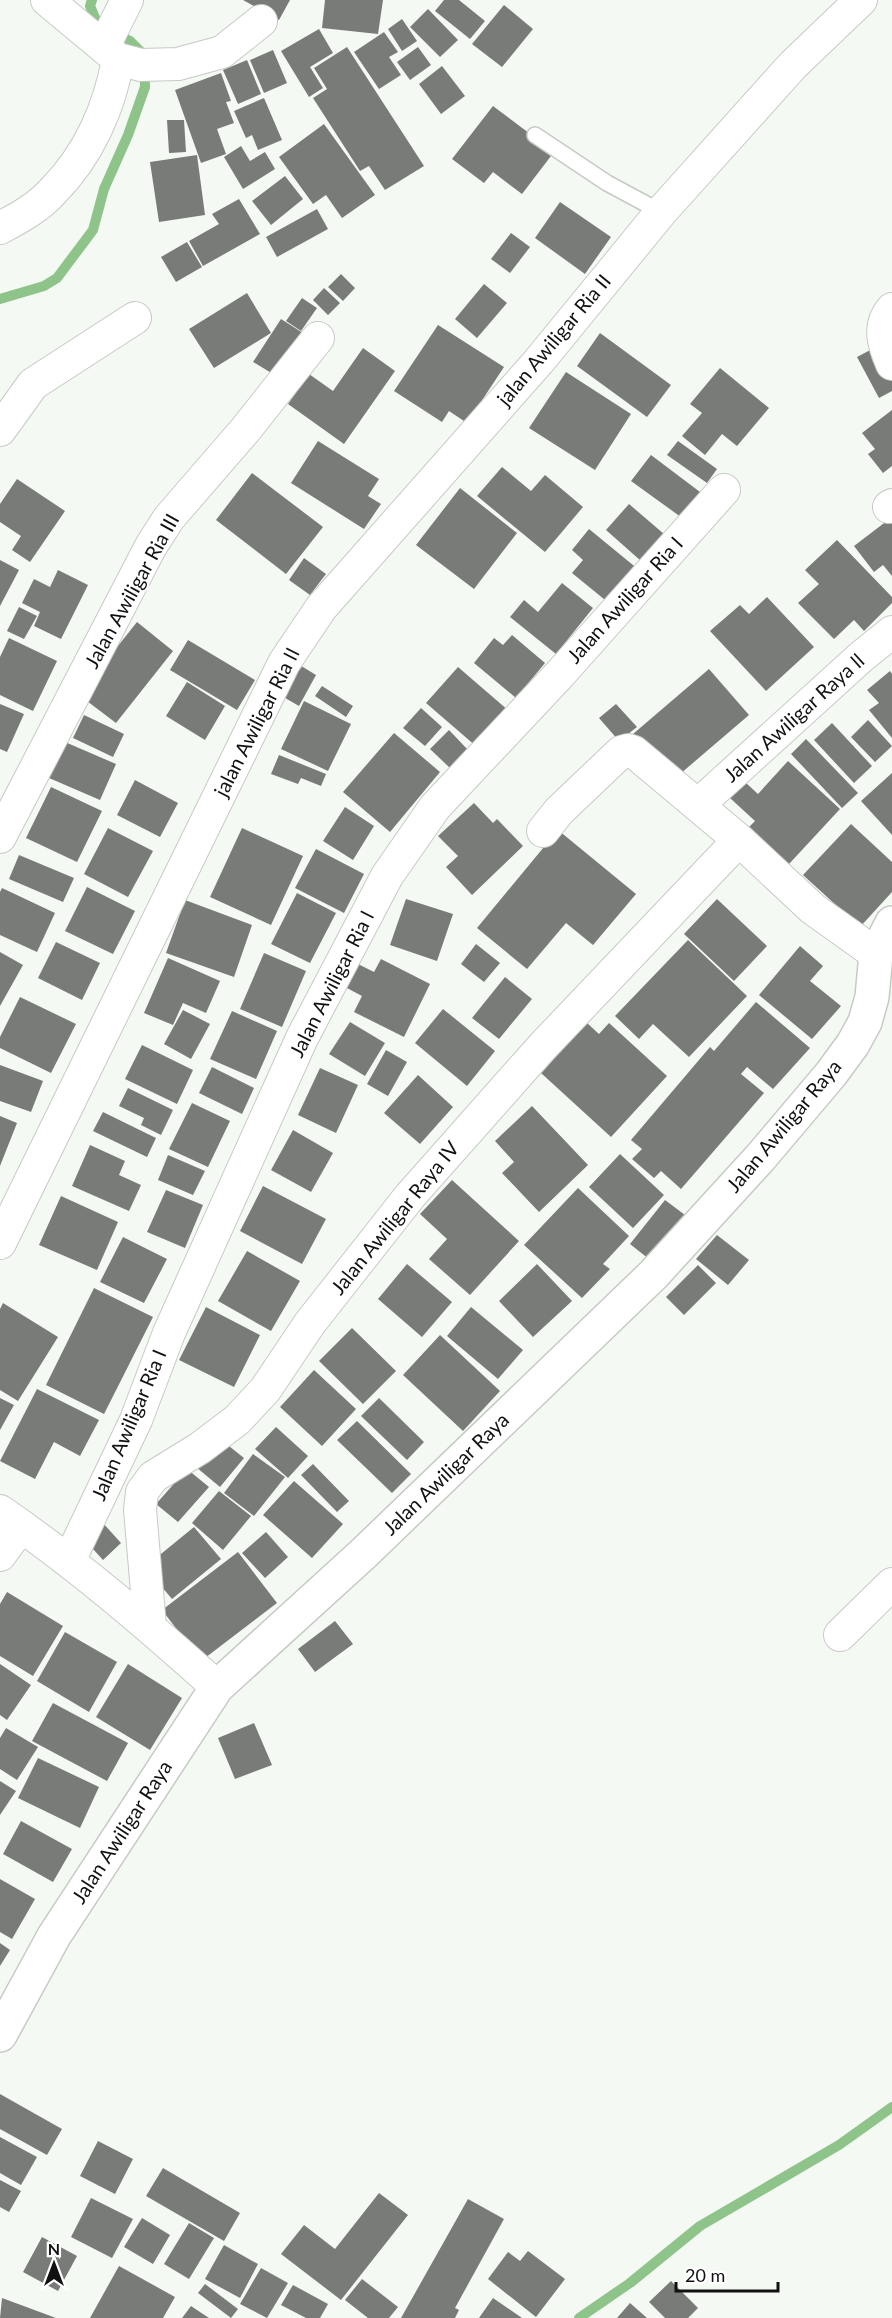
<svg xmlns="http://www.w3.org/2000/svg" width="892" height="2318" font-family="Lato,sans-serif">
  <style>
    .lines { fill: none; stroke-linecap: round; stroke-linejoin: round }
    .stream { stroke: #8ec389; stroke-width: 10 }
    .building { fill: #787b77 }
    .service-casing { stroke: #c6cac5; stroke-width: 18 }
    .minor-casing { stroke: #c6cac5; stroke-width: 34 }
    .tertiary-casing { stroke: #c6cac5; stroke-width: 36 }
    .service { stroke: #fff; stroke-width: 15 }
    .minor { stroke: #fff; stroke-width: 32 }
    .tertiary { stroke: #fff; stroke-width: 33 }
    .labels { text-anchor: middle; stroke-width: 4.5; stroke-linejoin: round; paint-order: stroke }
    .street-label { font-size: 20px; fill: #101110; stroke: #fff }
  </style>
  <rect width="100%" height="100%" fill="#f5f9f4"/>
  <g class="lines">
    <path class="stream" d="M0 299 44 286 57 278 93 230 104 189 128 135 145 87 144 55 130 41 98 25 90 6 92 0
      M579 2318 630 2283 700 2226 839 2145 892 2107"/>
  </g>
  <path class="building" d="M243 0H290L279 20Z
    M325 0H383L378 34 322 28Z
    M444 0H459L485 21 470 39 435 11Z
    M504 5 533 29 502 67 472 44Z
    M428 9 458 40 440 57 410 27Z
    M402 19 417 41 402 51 388 29Z
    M319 29 333 53 310 67 323 88 309 97 281 51Z
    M384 32 398 52 389 57 401 75 379 89 354 52Z
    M347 47 424 166 385 190 369 166 360 171 313 98 327 89 314 68Z
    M418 47 431 65 410 80 397 62Z
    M273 50 287 83 264 93 250 60Z
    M247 60 261 94 238 104 223 70Z
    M442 66 465 96 441 114 419 84Z
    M221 73 231 101 226 102 234 123 217 129 226 154 201 163 175 90Z
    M264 98 282 140 258 150 252 135 246 138 234 111Z
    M493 106 554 152 522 194 493 172 484 183 452 159Z
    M167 120H184L186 152 169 153Z
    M324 124 375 195 342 218 326 195 313 204 279 157Z
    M241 146 250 161 265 152 275 169 243 189 224 157Z
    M197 155 205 215 159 222 150 162Z
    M285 176 303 199 271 225 252 201Z
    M239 199 260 234 203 266 189 241 219 224 212 214Z
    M560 202 611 237 585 274 535 238Z
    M317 209 328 229 277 257 266 237Z
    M511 233 530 247 510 273 491 259Z
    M187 242 202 267 176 282 161 257Z
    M341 274 355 288 343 301 328 287Z
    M484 284 507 303 477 338 455 319Z
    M324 288 340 303 328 315 313 300Z
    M247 293 271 333 214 368 189 329Z
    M302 298 317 308 301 331 286 321Z
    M281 319 306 335 278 377 253 362Z
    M438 325 504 367 467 423 449 411 442 422 394 391Z
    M600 333 671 385 647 417 577 366Z
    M876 347 892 377V391L879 398 857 357Z
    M363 348 395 371 344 444 288 404 309 374 333 391Z
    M720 368 769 408 737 446 722 434 705 455 682 436 702 413 690 404Z
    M566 372 631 414 595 470 529 428Z
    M892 410V466L883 473 868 454 875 449 862 433Z
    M318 441 379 479 368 496 381 504 364 529 291 483Z
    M678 441 717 469 707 483 667 455Z
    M651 455 704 495 685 520 631 481Z
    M502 467 531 491 545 475 583 507 545 552 477 496Z
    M252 473 323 527 286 574 216 520Z
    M17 479 65 511 30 562 12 550 21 536 0 522V504Z
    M460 488 517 533 474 589 416 545Z
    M629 504 664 534 641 561 606 530Z
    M892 517V576L883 565 874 572 854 546Z
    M589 529 639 570 610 604 572 573 583 560 572 550Z
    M837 540 892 597V603L864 631 854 620 834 639 798 603 819 584 805 570Z
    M304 558 326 574 310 595 289 580Z
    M0 560 19 570 0 606Z
    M58 570 88 585 61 639 34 626 40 612 22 603 34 579 50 587Z
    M562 583 593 608 556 654 510 617 524 600 538 612Z
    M767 597 814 647 766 691 710 631 740 605 749 614Z
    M19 607 37 616 24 639 7 631Z
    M137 622 173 651 116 723 79 695Z
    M512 635 545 663 516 698 474 663 494 638 503 645Z
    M9 638 57 661 33 711 0 695V657Z
    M188 640 255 680 237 710 170 670Z
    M298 664 316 675 299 706 280 695Z
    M458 667 509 711 477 747 426 703Z
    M709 669 749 715 673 780 633 734Z
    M890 671 892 674V738L869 710 879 703 867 690Z
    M187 682 225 706 205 740 166 716Z
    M322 686 353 706 346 717 315 696Z
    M304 701 351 724 328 771 281 749Z
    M0 704 24 714 7 752 0 749Z
    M616 704 637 727 619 741 599 718Z
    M421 708 442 727 425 746 403 728Z
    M84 715 124 734 113 757 73 738Z
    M868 720 892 746 875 762 851 737Z
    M832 723 872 766 854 783 814 740Z
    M449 730 468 750 450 768 430 749Z
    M394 733 440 772 390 832 343 792Z
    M806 739 858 793 842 808 791 754Z
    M65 742 116 764 100 800 49 778Z
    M279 755 326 774 321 786 301 778 298 784 271 774Z
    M788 761 840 809 789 864 749 827 755 821 730 798 745 782 758 794Z
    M892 773V835L861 801Z
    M135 780 178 803 160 837 117 815Z
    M51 787 102 811 77 862 26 838Z
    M474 803 493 823 497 819 523 846 472 895 446 867 458 856 438 836Z
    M345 807 374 826 353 860 323 841Z
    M851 824 892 862V892L860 927 803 875Z
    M108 828 153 851 128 897 84 874Z
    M242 828 303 856 271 925 210 897Z
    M558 830 636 894 593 945 566 923 527 969 477 928Z
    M316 849 364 874 344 913 295 888Z
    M19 855 74 878 63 902 9 879Z
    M87 887 135 911 113 954 65 931Z
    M2 888 55 913 37 952 0 935V892Z
    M297 893 336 913 310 963 271 944Z
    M406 899 453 914 437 961 390 945Z
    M717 899 767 946 734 981 684 934Z
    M185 900 252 925 234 977 166 953Z
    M688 940 747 996 689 1057 653 1024 639 1039 615 1016Z
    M56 942 100 963 82 1000 38 978Z
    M476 944 500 963 484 982 461 964Z
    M800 946 823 966 810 981 841 1006 812 1039 759 995Z
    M0 952 23 965 0 1006Z
    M264 953 306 971 282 1027 240 1009Z
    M168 958 220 981 206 1013 183 1003 173 1025 144 1013Z
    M381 959 430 984 404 1037 354 1012 362 996 345 987 358 964 374 972Z
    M505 977 532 999 499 1039 472 1018Z
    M20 997 76 1024 51 1073 0 1048V1037Z
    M756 1002 810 1048 773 1089 747 1067 741 1074 764 1093 681 1189 661 1171 654 1178 632 1159 642 1149 631 1140 710 1047 714 1051Z
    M443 1009 495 1051 467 1086 415 1043Z
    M183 1010 210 1024 191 1059 164 1044Z
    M232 1011 277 1031 256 1079 210 1059Z
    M350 1022 385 1043 365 1076 329 1054Z
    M587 1023 599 1034 609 1023 667 1076 611 1137 541 1073Z
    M142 1045 193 1070 177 1104 125 1079Z
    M386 1050 407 1062 388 1096 367 1084Z
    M0 1065 43 1081 31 1112 0 1101Z
    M212 1067 254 1088 242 1114 199 1093Z
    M320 1068 358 1085 336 1133 298 1115Z
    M418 1075 453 1107 420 1144 384 1113Z
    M128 1088 173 1110 161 1135 141 1125 144 1118 119 1106Z
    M192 1103 230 1121 208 1167 169 1149Z
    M532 1106 588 1165 539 1212 502 1173 514 1162 495 1141Z
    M103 1112 156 1138 147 1157 93 1131Z
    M0 1116 17 1123 0 1166Z
    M293 1130 333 1153 311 1192 271 1170Z
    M90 1145 125 1161 119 1175 141 1185 129 1211 72 1186Z
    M620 1154 664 1195 633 1228 589 1187Z
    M168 1155 205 1171 193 1195 158 1180Z
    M452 1180 519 1241 470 1295 429 1259 447 1239 420 1214Z
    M263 1186 326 1219 302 1264 240 1231Z
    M578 1188 629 1236 603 1264 610 1269 582 1298 524 1245Z
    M166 1190 203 1205 185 1248 147 1232Z
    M61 1196 118 1222 97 1270 39 1245Z
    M665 1200 689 1218 654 1263 630 1244Z
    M717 1235 749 1260 728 1285 696 1259Z
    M123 1237 167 1259 144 1303 100 1282Z
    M247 1251 300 1281 271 1331 218 1301Z
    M407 1264 452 1302 422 1337 378 1299Z
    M537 1264 572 1301 533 1337 499 1301Z
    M698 1265 716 1283 684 1315 666 1297Z
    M94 1288 153 1317 104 1414 46 1385Z
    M3 1303 58 1337 18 1401 0 1390V1309Z
    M206 1307 260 1335 234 1387 179 1360Z
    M471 1307 523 1350 498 1379 447 1336Z
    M352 1328 396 1371 363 1404 319 1361Z
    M440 1335 500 1391 463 1431 403 1375Z
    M314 1370 356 1409 322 1446 280 1407Z
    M37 1389 99 1420 80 1456 54 1442 35 1479 0 1461Z
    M0 1398 14 1405 0 1430Z
    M379 1398 424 1442 407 1460 361 1416Z
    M357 1421 411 1474 392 1493 337 1440Z
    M276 1427 308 1456 288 1478 255 1449Z
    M219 1438 244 1458 220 1487 196 1467Z
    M253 1454 285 1477 254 1516 224 1493Z
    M313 1464 349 1501 337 1512 301 1475Z
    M187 1469 209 1487 178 1522 156 1504Z
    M294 1481 343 1524 312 1558 263 1515Z
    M219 1491 251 1516 223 1550 192 1523Z
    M102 1522 121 1543 103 1560 84 1539Z
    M194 1527 221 1559 172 1599 145 1567Z
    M266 1532 288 1557 265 1578 242 1553Z
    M238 1552 277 1603 201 1661 162 1610Z
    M7 1592 63 1626 33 1676 0 1656V1604Z
    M335 1621 353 1644 315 1672 298 1649Z
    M65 1632 117 1662 89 1712 37 1681Z
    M0 1664 31 1685 7 1720 0 1715Z
    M128 1664 182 1698 150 1750 96 1717Z
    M53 1703 128 1743 107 1781 32 1741Z
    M254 1723 272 1765 235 1779 218 1738Z
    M6 1728 38 1747 17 1780 0 1769V1738Z
    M38 1758 99 1787 80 1828 18 1798Z
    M0 1781 16 1791 0 1815Z
    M21 1821 72 1849 53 1882 3 1854Z
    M0 1879 35 1899 12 1939 0 1932Z
    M0 1943 10 1950 0 1966Z
    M0 2094 62 2129 47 2155 0 2129Z
    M0 2137 37 2157 21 2185 0 2173Z
    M98 2141 133 2159 115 2194 80 2176Z
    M163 2168 240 2213 224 2241 146 2196Z
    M0 2180 21 2191 9 2212 0 2207Z
    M379 2193 408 2215 341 2300 281 2254 304 2225 335 2249Z
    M91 2198 133 2219 112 2258 71 2237Z
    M468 2199 504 2219 455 2308 459 2310 455 2318H401Z
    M142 2218 170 2235 153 2264 124 2247Z
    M189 2223 214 2238 189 2279 164 2264Z
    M42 2237 77 2256 58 2291 23 2272Z
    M224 2245 258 2264 240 2298 205 2279Z
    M528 2251 565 2279 536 2317 488 2279 508 2252 520 2261Z
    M119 2266 175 2297 163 2318H90Z
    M261 2268 288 2283 267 2318 240 2304Z
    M362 2279 398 2307 389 2318H368L345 2300Z
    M671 2281 698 2308 688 2318H665L649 2302Z
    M205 2284 238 2309 231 2318 198 2293Z
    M293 2285 328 2304 320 2318H306L281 2305Z
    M2 2298 56 2318H0Z
    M493 2298 522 2318H479Z
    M630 2303 647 2318H617Z
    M191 2306 209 2318H182Z"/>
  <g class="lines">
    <defs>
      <path id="service" d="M535 135 607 183 661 212"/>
      <path id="minor" d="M47 0 118 59 141 65 178 64 222 52 261 21
        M104 46 127 0
        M0 228C19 218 39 207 53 191 88 156 110 107 118 59
        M892 309C877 326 884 346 892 364
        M0 430 33 384 135 318
        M889 507 892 505
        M698 805 861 657 892 632
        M543 831 559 811 621 752 628 750 634 752 739 840 813 909 876 954
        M0 837 151 546 169 518 246 429 318 338
        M0 1243 284 663 321 608 539 361 661 212 793 65 861 0
        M0 1511C77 1564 148 1625 217 1687
        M0 1555 21 1526
        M69 1561 136 1420 169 1333 302 1038 387 876 435 807 560 674 724 490
        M150 1626 140 1510 142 1492 153 1477 200 1448 237 1420 265 1390 310 1323 410 1196 543 1046 739 840
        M840 1635 892 1584"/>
      <path id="tertiary" d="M0 2035 54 1936 217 1687 363 1554 654 1274 760 1158 831 1074 853 1044 865 1022 872 997 876 954 892 923"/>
    </defs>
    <use href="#service" class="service-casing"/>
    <use href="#minor" class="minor-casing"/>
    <use href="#tertiary" class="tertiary-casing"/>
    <use href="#service" class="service"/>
    <use href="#minor" class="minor"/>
    <use href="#tertiary" class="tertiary"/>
  </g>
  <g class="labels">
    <g class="street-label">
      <text transform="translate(554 340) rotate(-50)" y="7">jalan Awiligar Ria II</text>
      <text transform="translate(132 591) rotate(-61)" y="7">Jalan Awiligar Ria III</text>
      <text transform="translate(625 600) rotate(-48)" y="7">Jalan Awiligar Ria I</text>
      <text transform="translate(794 718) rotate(-42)" y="7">Jalan Awiligar Raya ll</text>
      <text transform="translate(257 722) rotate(-63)" y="7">jalan Awiligar Ria II</text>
      <text transform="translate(332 984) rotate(-63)" y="7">Jalan Awiligar Ria I</text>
      <text transform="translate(784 1126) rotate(-50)" y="7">Jalan Awiligar Raya</text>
      <text transform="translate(395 1218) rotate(-51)" y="7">Jalan Awiligar Raya IV</text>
      <text transform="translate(129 1425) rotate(-67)" y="7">Jalan Awiligar Ria I</text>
      <text transform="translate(446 1474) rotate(-44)" y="7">Jalan Awiligar Raya</text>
      <text transform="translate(122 1832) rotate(-57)" y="7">Jalan Awiligar Raya</text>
    </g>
  </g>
  <g transform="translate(54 2264)" stroke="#ffffff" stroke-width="4.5" paint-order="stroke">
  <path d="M0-4.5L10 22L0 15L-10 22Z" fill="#101110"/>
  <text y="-9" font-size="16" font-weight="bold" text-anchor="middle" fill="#101110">N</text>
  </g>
  <path d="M676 2282v9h102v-9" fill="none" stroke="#101110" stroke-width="3"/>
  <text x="685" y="2282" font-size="18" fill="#101110" stroke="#ffffff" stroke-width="4.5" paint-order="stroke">20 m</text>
</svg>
